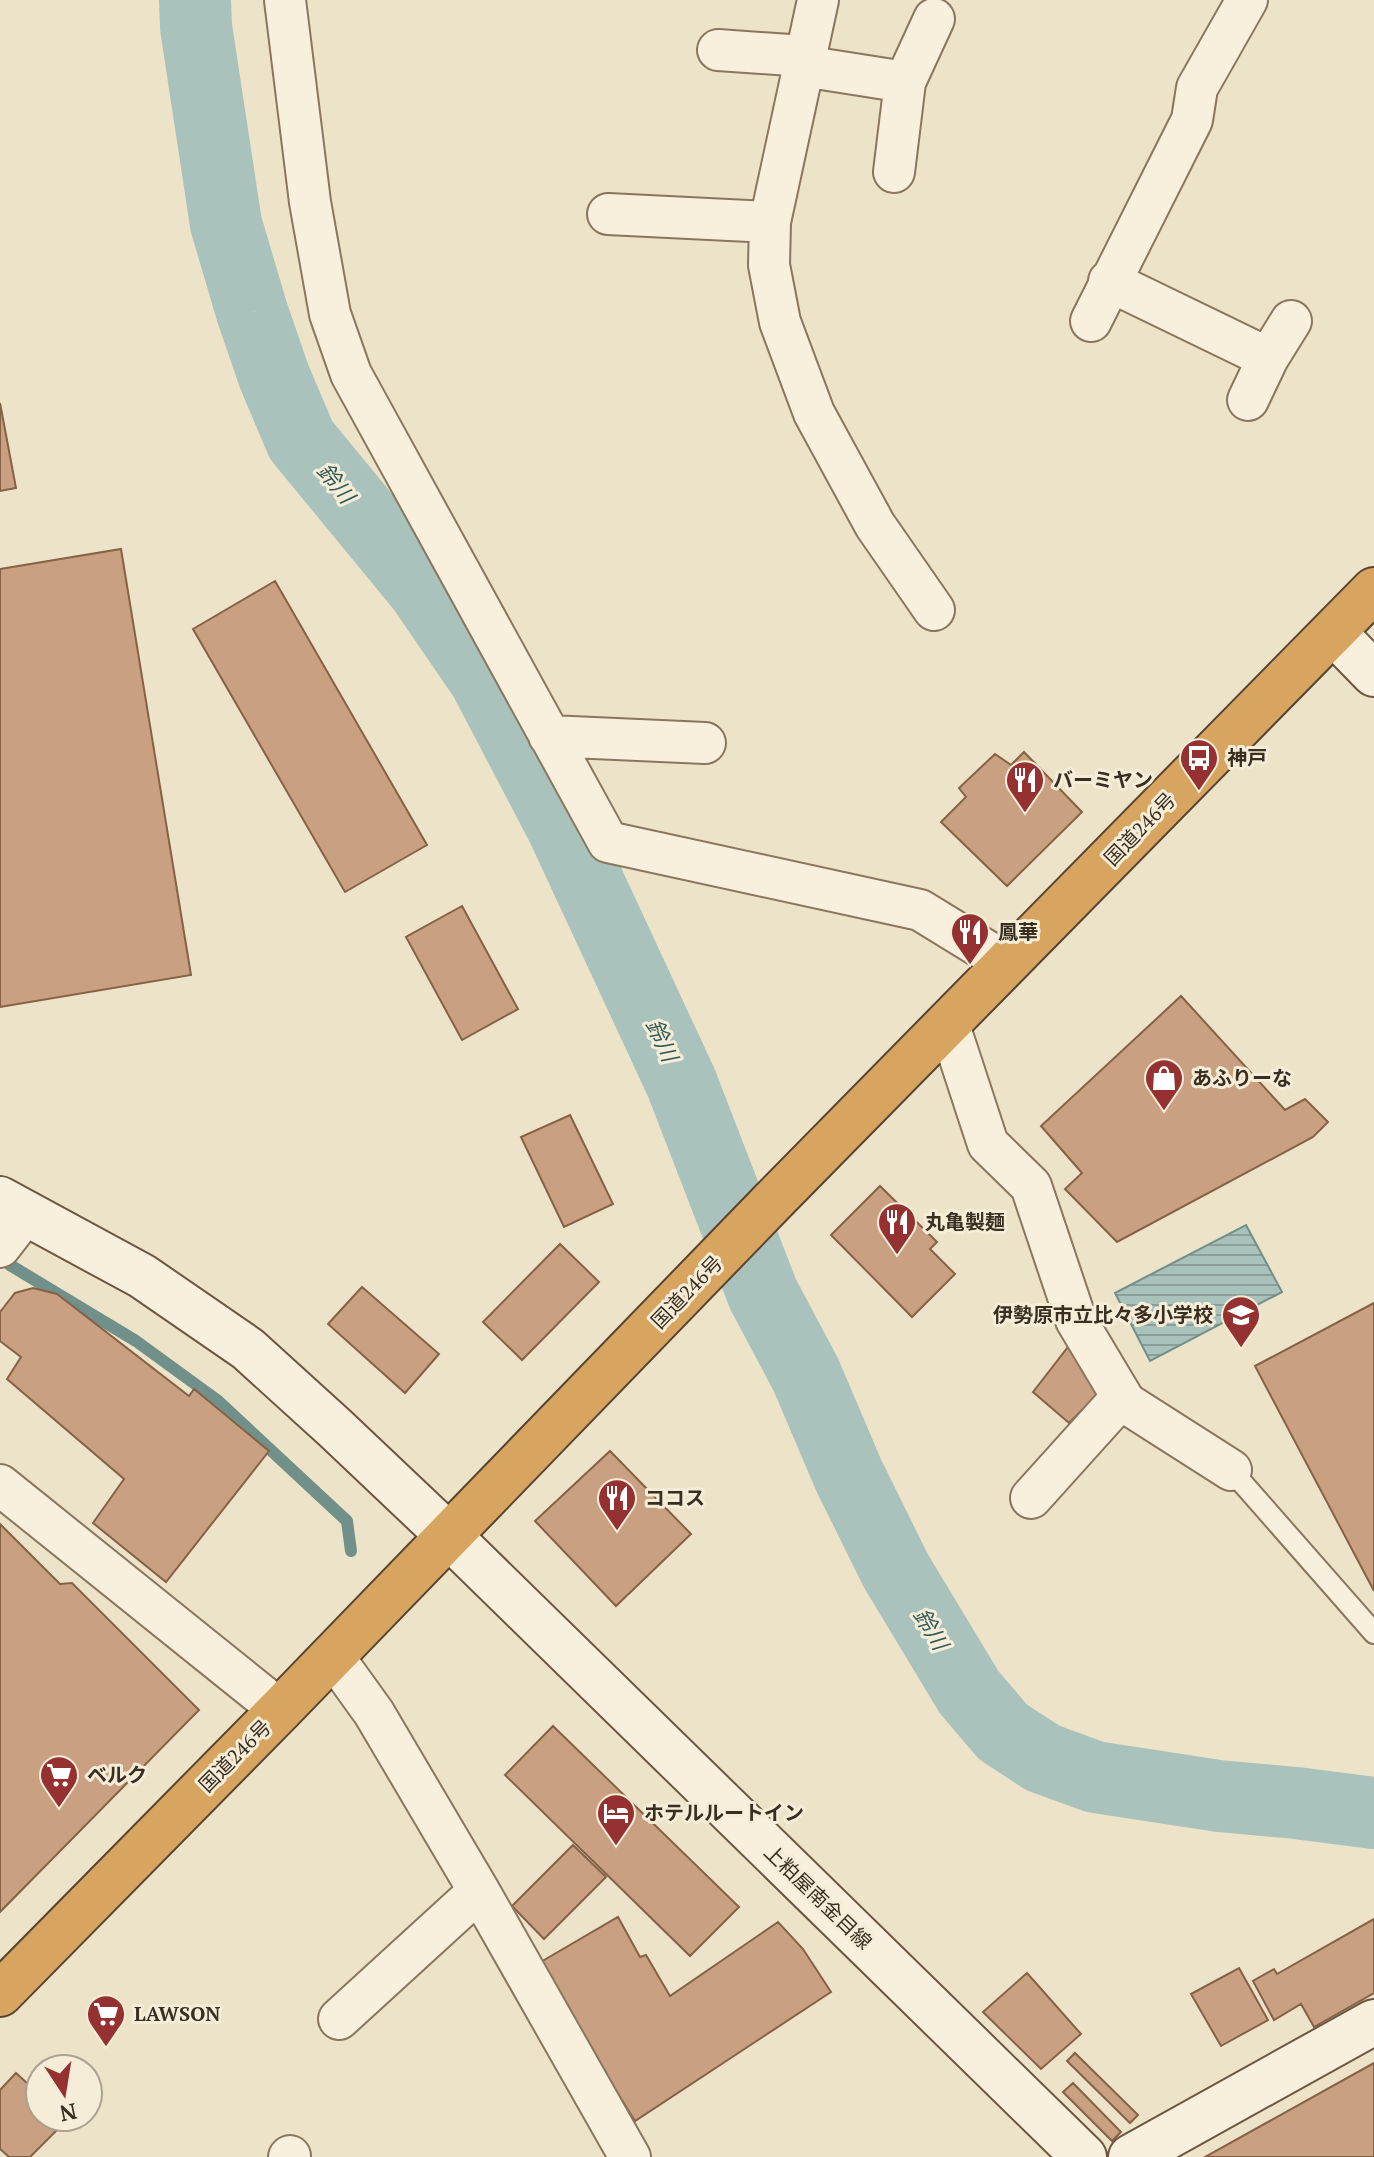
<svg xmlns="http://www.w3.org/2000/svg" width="1374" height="2157" font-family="'PT Serif','Noto Sans JP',serif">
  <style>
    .water { fill: url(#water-rules); stroke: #709089; stroke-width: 2 }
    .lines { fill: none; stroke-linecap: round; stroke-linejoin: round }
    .stream { stroke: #709089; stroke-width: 12 }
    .river { stroke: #a9c2bb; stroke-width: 72 }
    .building { fill: #c9a081; stroke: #876145; stroke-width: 2 }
    .lane-casing { stroke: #89765e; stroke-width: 24 }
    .street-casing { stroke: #89765e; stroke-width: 44 }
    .secondary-casing { stroke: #6b5741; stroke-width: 48 }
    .highway-casing { stroke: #574432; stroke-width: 48 }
    .lane { stroke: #f8f0dc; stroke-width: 20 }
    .street { stroke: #f8f0dc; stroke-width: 40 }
    .secondary { stroke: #f8f0dc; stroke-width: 44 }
    .highway { stroke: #d7a55f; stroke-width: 44 }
    .labels { text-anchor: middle; stroke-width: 6; stroke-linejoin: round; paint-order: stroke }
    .poi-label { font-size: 20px; font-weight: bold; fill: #3a2e21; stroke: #f5edd8; text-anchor: start }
    .street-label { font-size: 20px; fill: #3a2e21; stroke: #f5edd8 }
    .water-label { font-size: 22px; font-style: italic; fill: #315957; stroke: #f5edd8 }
  </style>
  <defs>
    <pattern id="water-rules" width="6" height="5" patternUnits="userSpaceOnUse" patternTransform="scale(2)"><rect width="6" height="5" fill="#a9c2bb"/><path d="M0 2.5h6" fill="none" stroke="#8b9e98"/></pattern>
  </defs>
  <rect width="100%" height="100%" fill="#ede3c9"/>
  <path class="water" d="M1246 1225 1282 1292 1150 1361 1115 1293Z"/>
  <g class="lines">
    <path class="stream" d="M10 1265 136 1341 217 1400 347 1521 351 1551"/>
    <path class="river" d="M195 0 196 27 226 224 252 312 274 376 301 440 422 587 485 679 562 826 681 1082 763 1294 806 1375 849 1476 896 1571 969 1692 1003 1732 1043 1758 1095 1777 1219 1796 1296 1803 1374 1813"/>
  </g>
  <path class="building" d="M0 403 16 488 0 491Z
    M121 549 191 975 0 1007V569Z
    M275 581 427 845 345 892 193 629Z
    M1024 752 1082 812 1007 886 941 822 966 797 959 788 995 754 1011 765Z
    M462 906 518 1009 462 1040 406 937Z
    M1181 996 1285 1110 1305 1099 1328 1122 1313 1137 1117 1242 1065 1189 1082 1173 1041 1126Z
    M570 1115 613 1204 564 1227 521 1137Z
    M880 1186 937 1242 930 1249 955 1274 912 1317 831 1235Z
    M560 1244 599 1282 522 1360 483 1322Z
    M362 1287 439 1354 405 1393 328 1324Z
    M33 1288 57 1294 189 1396 194 1389 269 1451 166 1582 93 1523 124 1479 7 1379 21 1357 0 1341V1312L15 1293Z
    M1374 1303V1591L1255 1366Z
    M1068 1347 1100 1392 1069 1423 1033 1392Z
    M610 1451 691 1534 616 1606 535 1521Z
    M0 1524 60 1584 72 1583 199 1710 0 1912Z
    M553 1726 739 1907 690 1956 505 1775Z
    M573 1845 606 1877 544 1939 512 1906Z
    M618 1917 640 1957 646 1955 670 1996 778 1922 803 1949 831 1992 635 2121 588 2046 539 1963Z
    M1374 1919V1993L1314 2027 1301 2004 1274 2020 1253 1981 1274 1969 1277 1974Z
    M1239 1968 1268 2020 1221 2046 1191 1994Z
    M1027 1973 1081 2034 1041 2069 983 2012Z
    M1075 2053 1138 2115 1130 2123 1067 2061Z
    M1374 2063V2157H1205Z
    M16 2073 40 2095V2117H64L67 2120 30 2157H9L0 2149V2090Z
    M1073 2083 1121 2132 1112 2141 1063 2092Z"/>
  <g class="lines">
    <defs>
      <path id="lane" d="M1231 1470 1374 1633"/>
      <path id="street" d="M285 0 310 202 330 314 351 374 608 842 920 910 1008 964
        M818 0 770 222 769 265 780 322 814 413 875 525 934 610
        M718 50 804 56
        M803 66 905 82
        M894 172 905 82 934 19
        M608 214 770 222
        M1109 281 1268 358
        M1091 321 1192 120 1197 88 1247 0
        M1248 400 1268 358 1291 321
        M549 736 705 743
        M949 1025 988 1144 1031 1186 1076 1320 1122 1397 1126 1403 1231 1470
        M0 1247 27 1212
        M0 1485 280 1710
        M1031 1498 1122 1397
        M333 1656 374 1713 479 1891 630 2157
        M339 2019 479 1891
        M289 2157 290 2156"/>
      <path id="secondary" d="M1334 633 1374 674
        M0 1199 142 1276 248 1349 335 1428 449 1536 1084 2157
        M1131 2157 1374 2022"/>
      <path id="highway" d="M0 1994 280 1710 772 1202 1374 590"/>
    </defs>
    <use href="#lane" class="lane-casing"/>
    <use href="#street" class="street-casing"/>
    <use href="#secondary" class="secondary-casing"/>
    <use href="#highway" class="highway-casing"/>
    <use href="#lane" class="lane"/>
    <use href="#street" class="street"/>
    <use href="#secondary" class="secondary"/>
    <use href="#highway" class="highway"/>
  </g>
  <defs>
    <symbol id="bus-pin" viewBox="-11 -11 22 30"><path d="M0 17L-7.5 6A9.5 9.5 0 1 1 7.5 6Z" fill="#953231" stroke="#f5edd8"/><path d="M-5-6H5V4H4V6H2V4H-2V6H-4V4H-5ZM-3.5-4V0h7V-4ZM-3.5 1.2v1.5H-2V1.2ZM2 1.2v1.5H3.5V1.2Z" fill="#fff"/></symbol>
    <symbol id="restaurant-pin" viewBox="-11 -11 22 30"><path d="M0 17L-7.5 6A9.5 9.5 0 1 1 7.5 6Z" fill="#953231" stroke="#f5edd8"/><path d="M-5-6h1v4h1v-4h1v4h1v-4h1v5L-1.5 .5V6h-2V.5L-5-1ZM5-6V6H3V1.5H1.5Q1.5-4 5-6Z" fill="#fff"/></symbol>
    <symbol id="shop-pin" viewBox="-11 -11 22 30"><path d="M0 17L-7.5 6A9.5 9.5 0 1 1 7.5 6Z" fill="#953231" stroke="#f5edd8"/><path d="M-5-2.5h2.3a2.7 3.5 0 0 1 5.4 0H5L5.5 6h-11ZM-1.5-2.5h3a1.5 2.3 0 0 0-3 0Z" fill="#fff"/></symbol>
    <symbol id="school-pin" viewBox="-11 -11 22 30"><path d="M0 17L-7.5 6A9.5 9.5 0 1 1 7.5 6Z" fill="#953231" stroke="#f5edd8"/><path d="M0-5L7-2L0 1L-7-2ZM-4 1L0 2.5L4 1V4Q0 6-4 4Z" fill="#fff"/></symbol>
    <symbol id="supermarket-pin" viewBox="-11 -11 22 30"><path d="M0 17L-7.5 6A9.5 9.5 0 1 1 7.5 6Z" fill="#953231" stroke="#f5edd8"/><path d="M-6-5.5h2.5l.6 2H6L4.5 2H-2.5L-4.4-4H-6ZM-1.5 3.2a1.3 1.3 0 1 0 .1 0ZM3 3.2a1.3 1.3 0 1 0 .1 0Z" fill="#fff"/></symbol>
    <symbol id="hotel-pin" viewBox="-11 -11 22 30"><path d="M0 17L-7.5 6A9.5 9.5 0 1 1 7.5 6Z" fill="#953231" stroke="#f5edd8"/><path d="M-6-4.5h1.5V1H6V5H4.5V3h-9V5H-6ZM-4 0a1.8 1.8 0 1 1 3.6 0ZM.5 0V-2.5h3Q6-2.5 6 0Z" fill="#fff"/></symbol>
  </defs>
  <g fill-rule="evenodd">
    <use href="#bus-pin" x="1177" y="736" width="44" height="60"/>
    <use href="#restaurant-pin" x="1003" y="758" width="44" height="60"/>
    <use href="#restaurant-pin" x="948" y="910" width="44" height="60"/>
    <use href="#shop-pin" x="1142" y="1056" width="44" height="60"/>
    <use href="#restaurant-pin" x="875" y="1200" width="44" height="60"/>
    <use href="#school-pin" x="1219" y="1293" width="44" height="60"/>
    <use href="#restaurant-pin" x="595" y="1476" width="44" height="60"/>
    <use href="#supermarket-pin" x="37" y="1753" width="44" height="60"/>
    <use href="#hotel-pin" x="594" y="1791" width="44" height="60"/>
    <use href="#supermarket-pin" x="84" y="1992" width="44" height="60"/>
  </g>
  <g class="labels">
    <g class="poi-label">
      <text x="1227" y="765">神戸</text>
      <text x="1053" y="787">バーミヤン</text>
      <text x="998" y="939">鳳華</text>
      <text x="1192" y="1085">あふりーな</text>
      <text x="925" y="1229">丸亀製麺</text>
      <text x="1213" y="1322" text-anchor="end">伊勢原市立比々多小学校</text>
      <text x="645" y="1505">ココス</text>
      <text x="87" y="1782">ベルク</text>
      <text x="644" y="1820">ホテルルートイン</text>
      <text x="134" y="2021">LAWSON</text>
    </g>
    <g class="street-label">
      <text transform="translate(1140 829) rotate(-46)" y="7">国道246号</text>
      <text transform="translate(687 1292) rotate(-46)" y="7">国道246号</text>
      <text transform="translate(235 1756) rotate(-45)" y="7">国道246号</text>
      <text transform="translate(818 1897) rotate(44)" y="7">上粕屋南金目線</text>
    </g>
    <g class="water-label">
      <text transform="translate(336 483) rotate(51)" y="8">鈴川</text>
      <text transform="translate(662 1040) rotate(65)" y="8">鈴川</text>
      <text transform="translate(931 1629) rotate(59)" y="8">鈴川</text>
    </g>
  </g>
  <g transform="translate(64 2093) rotate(168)"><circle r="38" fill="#f5edd8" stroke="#aaa18f" stroke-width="2"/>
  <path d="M0-6L14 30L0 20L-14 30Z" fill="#953231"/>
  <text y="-12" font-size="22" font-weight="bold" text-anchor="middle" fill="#3a2e21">N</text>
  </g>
</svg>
